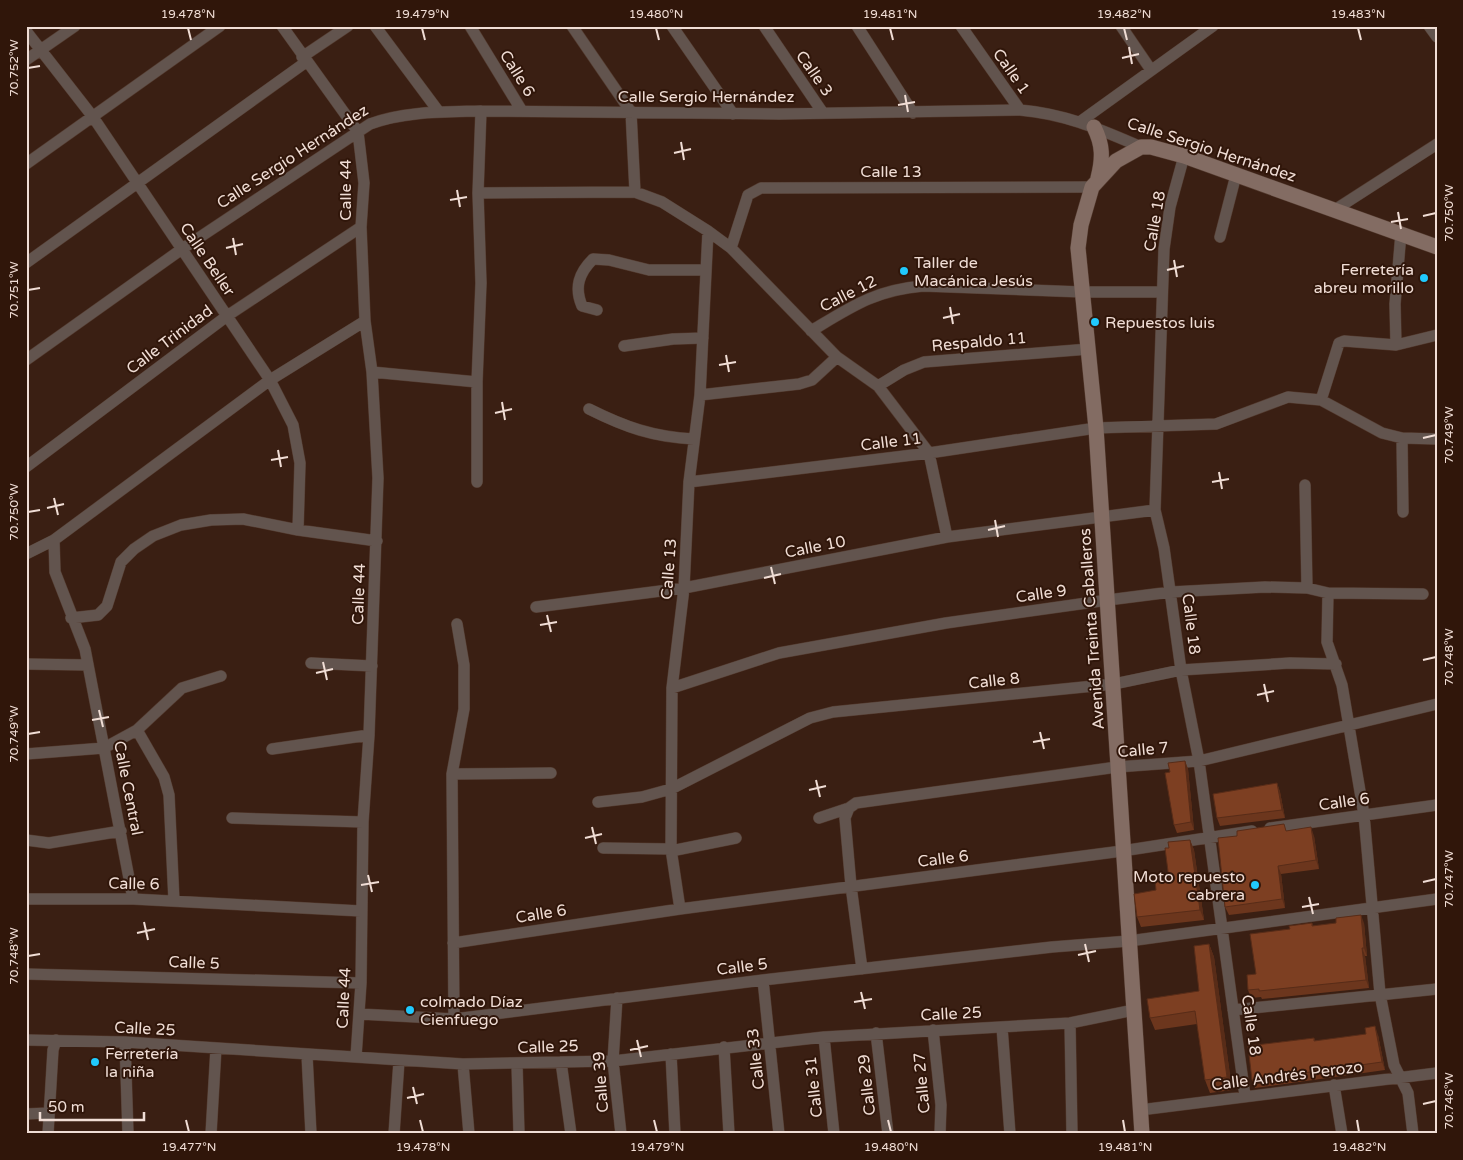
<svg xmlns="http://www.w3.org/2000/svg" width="1463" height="1160" font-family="'Varela Round',sans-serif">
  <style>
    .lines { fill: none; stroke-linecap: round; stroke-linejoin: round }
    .street-casing { stroke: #533a2e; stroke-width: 12 }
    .secondary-casing { stroke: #533a2e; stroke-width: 16 }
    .street { stroke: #62544e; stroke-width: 11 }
    .secondary { stroke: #836c63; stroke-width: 15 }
    .wall { fill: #6c361d }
    .shaded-wall { fill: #582c18 }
    .building { fill: #7d3f22; stroke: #582c18 }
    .ticks { fill: none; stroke: #f0ddd5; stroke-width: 2 }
    .poi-dot { fill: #20c9fd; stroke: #30160a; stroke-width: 2 }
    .labels { text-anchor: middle; stroke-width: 4; stroke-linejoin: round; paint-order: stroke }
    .street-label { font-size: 16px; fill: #f0ddd5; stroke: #30160a }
    .poi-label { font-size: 16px; fill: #f0ddd5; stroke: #30160a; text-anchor: start }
    .neatline { fill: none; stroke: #f0ddd5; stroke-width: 2 }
    .ticks-label { font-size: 12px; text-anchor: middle; fill: #f0ddd5 }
  </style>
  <rect width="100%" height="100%" fill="#3a1f13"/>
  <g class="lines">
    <defs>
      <path id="street" d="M282 26 358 132 364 183 361 227 365 321 372 372 378 478 369 735 363 822 361 983 356 1057
        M375 26 439 112
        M470 26 522 111
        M572 26 631 112 635 192
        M672 26 733 114
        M764 26 823 113
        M857 26 913 113
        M961 26 1020 110
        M1121 26 1151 70
        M1429 26 1437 37
        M26 31 93 117 270 380 293 425 300 463 298 530
        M302 57 348 26
        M26 60 75 26
        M1081 121 1213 26
        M1184 156 1170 207 1164 249 1155 510 1164 548 1181 670 1199 761 1245 1096
        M26 164 220 26
        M478 193 635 192 662 202 708 231 731 248 837 357 878 386 929 453 947 537
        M1336 209 1437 144
        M1220 237 1236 175
        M731 248 748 195 761 188 1092 187
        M26 263 306 62
        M597 310 582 306C574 287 579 273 593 259L609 260 649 270H706
        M811 331C851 307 875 290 923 286L1082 292H1161
        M1396 345 1395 304 1401 233
        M624 346 673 339 703 338
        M26 360 182 249 370 124C404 111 445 112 481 111L779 114 1020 110C1066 114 1099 129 1141 147
        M372 372 477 382
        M878 386 904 370 924 362 1089 349
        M700 395 799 384 812 380 837 357
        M1321 400 1339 343 1344 341 1396 345 1437 335
        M589 409C625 427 653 437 694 439
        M1402 438 1403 512
        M26 467 227 316 361 227
        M477 482V382L481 283 478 193 481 111
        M689 482 929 453 1096 428 1216 424 1288 397 1321 400 1382 433 1402 438 1437 439
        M1305 485 1307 588
        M54 540 55 572 85 649 133 899
        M26 554 54 540 270 380 365 321
        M1328 593 1327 642 1342 685 1364 815 1380 994 1394 1065 1408 1093 1413 1134
        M536 607 684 588 947 537 1155 510
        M71 618 98 615 107 606 121 562 134 549 153 536 181 525 211 520 243 519 298 530 377 541
        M311 663 372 666
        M26 664 88 665
        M672 688 779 653 946 623 1108 600 1171 592 1265 587 1307 588 1328 593 1423 594
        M137 730 164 777 169 795 174 901
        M272 749 369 735
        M26 754 104 748 137 730 182 688 221 676
        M452 774 551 773
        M598 802 642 797 671 789 810 718 833 712 1114 684 1181 670 1290 663 1336 664
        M232 818 363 822
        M819 818 849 808
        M1270 828 1437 805
        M26 840 49 843 121 831
        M603 848 671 849
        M671 851 736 838
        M26 899H133L361 911
        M680 909 671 849 672 688 684 588 689 482 700 395 708 231
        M453 943 680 909 1122 851 1252 831
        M862 969 851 886 845 818 849 808 856 803 1117 767 1199 761 1437 704
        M26 974 361 983
        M763 980 779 1134
        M617 998 613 1061 621 1134
        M1233 1010 1437 989
        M359 1014 454 1019 763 980 1052 947 1129 941 1437 899
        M454 1019 452 774 464 709V665L457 624
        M1070 1023 1072 1134
        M1002 1027 1010 1134
        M933 1030 941 1105 940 1134
        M876 1033 888 1134
        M824 1037 834 1134
        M26 1040 125 1042 463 1064 613 1061 824 1037 1070 1023 1134 1010
        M125 1042 128 1134
        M724 1047 729 1134
        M671 1054 675 1134
        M307 1055 311 1134
        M561 1062 571 1134
        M463 1064 469 1134
        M517 1064 519 1134
        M1334 1085 1342 1134
        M1140 1110 1437 1073
        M26 1114 48 1113
        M48 1134 53 1050 56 1040
        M211 1134 216 1048
        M394 1134 399 1061"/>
      <path id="secondary" d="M1094 127C1103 145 1103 158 1098 178
        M1142 1134 1096 428 1078 248 1081 225 1092 187 1116 161 1141 147H1151L1184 156 1437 247"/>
    </defs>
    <use href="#street" class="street-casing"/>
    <use href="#secondary" class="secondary-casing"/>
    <use href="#street" class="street"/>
    <use href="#secondary" class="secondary"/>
  </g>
  <path class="wall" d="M1185 761 1188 769 1194 830 1177 833 1174 825 1170 772Z
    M1277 783 1280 792 1285 818 1220 826 1217 818Z
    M1287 831 1314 836 1319 869 1281 874 1285 908 1229 915 1225 907 1237 836Z
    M1190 840 1194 850 1204 920 1141 927 1137 917 1156 890 1169 879V848Z
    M1312 923 1313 926 1364 923 1367 956H1365L1369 988 1262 999 1261 997 1251 998 1248 990 1256 974 1290 929Z
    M1209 944 1214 957 1232 1090 1210 1093 1205 1080 1197 1024 1155 1030 1150 1018 1199 991Z
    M1378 1035 1385 1070 1255 1088 1252 1080 1314 1038 1315 1041Z"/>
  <path class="shaded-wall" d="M1185 761 1188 769 1194 830 1191 822Z
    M1277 783 1280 792 1285 818 1282 810Z
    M1311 827 1314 836 1319 869 1316 860Z
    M1190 840 1194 850 1204 920 1200 910Z
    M1278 866 1281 874 1285 908 1282 899Z
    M1361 915 1364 923 1367 956 1364 948Z
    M1209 944 1214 957 1232 1090 1227 1077Z
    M1362 948 1365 956 1369 988 1366 980Z
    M1375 1026 1378 1035 1385 1070 1382 1062Z"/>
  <path class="building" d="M1185 761 1191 822 1174 825 1165 773 1170 772 1168 763Z
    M1277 783 1282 810 1217 818 1213 794Z
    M1284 824 1286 831 1311 827 1316 860 1278 866 1282 899 1225 907 1218 838 1237 836V831Z
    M1190 840 1200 910 1137 917 1134 894 1156 890 1155 881 1169 879 1165 848H1169L1168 842Z
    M1361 915 1364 948H1362L1366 980 1259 991V989L1248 990 1247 975 1256 974 1250 934 1290 929 1289 926 1312 923V926L1336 923V918Z
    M1209 944 1227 1077 1205 1080 1195 1011 1150 1018 1147 999 1199 991 1194 946Z
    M1375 1026 1382 1062 1252 1080 1248 1046 1314 1038V1041L1366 1034 1365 1028Z"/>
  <path class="ticks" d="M188 28 191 40M422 28 425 40M656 28 659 40M890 28 893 40M1124 28 1127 40M1358 28 1361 40M1129 47 1132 64M1122 58 1139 54M28 68 40 66M905 95 908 112M898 105 915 102M681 142 684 160M674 153 691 149M457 190 460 207M450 200 467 197M1398 212 1401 229M1423 216 1436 213M1391 222 1408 219M233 238 236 255M226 248 243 244M1174 260 1177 277M1167 270 1184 266M28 290 40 288M950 307 953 324M943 318 960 314M726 355 729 372M719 365 736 362M502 402 505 420M495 413 512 409M1423 438 1436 435M278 450 281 467M271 460 288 457M1219 472 1222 489M1212 482 1229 479M54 498 58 515M47 508 64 504M28 512 40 510M995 520 998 537M988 530 1005 526M771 567 775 584M764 578 781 574M547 615 551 632M540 625 557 622M1423 660 1436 657M323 662 327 680M316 673 333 669M1264 684 1268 702M1257 695 1274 691M99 710 103 727M92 720 109 717M1040 732 1044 749M28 734 40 732M1033 742 1050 739M816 780 820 797M809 790 826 786M592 827 596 844M585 838 602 834M368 875 372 892M1423 882 1436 879M361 885 379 882M1309 897 1313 914M1302 907 1319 904M144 922 148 940M137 933 155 929M1085 944 1089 962M1078 955 1096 951M28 956 40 954M861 992 865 1009M854 1002 872 999M637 1040 641 1057M630 1050 648 1046M413 1087 417 1104M407 1098 424 1094M1423 1104 1436 1101M186 1120 189 1132M420 1120 423 1132M654 1120 657 1132M888 1120 891 1132M1123 1120 1125 1132M1357 1120 1359 1132"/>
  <g class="poi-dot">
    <circle cx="904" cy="271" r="5"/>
    <circle cx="1424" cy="278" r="5"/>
    <circle cx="1095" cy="322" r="5"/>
    <circle cx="1255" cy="885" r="5"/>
    <circle cx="410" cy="1010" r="5"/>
    <circle cx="95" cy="1062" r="5"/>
  </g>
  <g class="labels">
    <g class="street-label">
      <text transform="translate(1012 71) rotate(55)" y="6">Calle 1</text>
      <text transform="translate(518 73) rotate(58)" y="6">Calle 6</text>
      <text transform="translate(815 73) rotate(55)" y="6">Calle 3</text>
      <text x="706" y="102">Calle Sergio Hernández</text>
      <text transform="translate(1212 149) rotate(18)" y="6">Calle Sergio Hernández</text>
      <text transform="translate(292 156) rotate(-33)" y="6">Calle Sergio Hernández</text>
      <text x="891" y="177">Calle 13</text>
      <text transform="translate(345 190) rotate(-90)" y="6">Calle 44</text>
      <text transform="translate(1154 221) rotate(-80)" y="6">Calle 18</text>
      <text transform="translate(208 259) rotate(56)" y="6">Calle Beller</text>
      <text transform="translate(848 293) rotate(-27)" y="6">Calle 12</text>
      <text transform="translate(169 339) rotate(-37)" y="6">Calle Trinidad</text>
      <text transform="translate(979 341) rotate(-5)" y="6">Respaldo 11</text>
      <text transform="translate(891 441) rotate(-7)" y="6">Calle 11</text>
      <text transform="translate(815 546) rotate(-11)" y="6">Calle 10</text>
      <text transform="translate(668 569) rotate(-86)" y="6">Calle 13</text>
      <text transform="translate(1041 593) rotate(-8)" y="6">Calle 9</text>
      <text transform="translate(358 594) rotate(-88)" y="6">Calle 44</text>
      <text transform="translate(1192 624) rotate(83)" y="6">Calle 18</text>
      <text transform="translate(1091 629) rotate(-94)" y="6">Avenida Treinta Caballeros</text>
      <text transform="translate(994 680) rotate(-6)" y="6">Calle 8</text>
      <text transform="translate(1143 749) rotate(-5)" y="6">Calle 7</text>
      <text transform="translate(129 788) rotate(79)" y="6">Calle Central</text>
      <text transform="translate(1344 801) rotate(-8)" y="6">Calle 6</text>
      <text transform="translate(943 858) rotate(-7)" y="6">Calle 6</text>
      <text transform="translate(134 883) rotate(1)" y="6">Calle 6</text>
      <text transform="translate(541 913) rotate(-9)" y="6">Calle 6</text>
      <text transform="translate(194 962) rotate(2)" y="6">Calle 5</text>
      <text transform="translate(742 966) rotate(-7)" y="6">Calle 5</text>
      <text transform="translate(343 998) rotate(-87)" y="6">Calle 44</text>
      <text transform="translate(951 1013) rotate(-3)" y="6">Calle 25</text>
      <text transform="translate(1252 1025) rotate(82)" y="6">Calle 18</text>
      <text transform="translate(145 1028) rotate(3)" y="6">Calle 25</text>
      <text transform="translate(548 1046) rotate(-2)" y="6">Calle 25</text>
      <text transform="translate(755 1059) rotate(-96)" y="6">Calle 33</text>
      <text transform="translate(1287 1075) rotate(-7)" y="6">Calle Andrés Perozo</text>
      <text transform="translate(600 1082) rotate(-94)" y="6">Calle 39</text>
      <text transform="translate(921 1083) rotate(-95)" y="6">Calle 27</text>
      <text transform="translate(866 1085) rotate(-96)" y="6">Calle 29</text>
      <text transform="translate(813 1087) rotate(-96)" y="6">Calle 31</text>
    </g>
    <g class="poi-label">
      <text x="914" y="268">Taller de<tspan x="914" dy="18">Macánica Jesús</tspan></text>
      <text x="1414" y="275" text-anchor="end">Ferretería<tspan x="1414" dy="18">abreu morillo</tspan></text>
      <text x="1105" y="328">Repuestos luis</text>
      <text x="1245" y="882" text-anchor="end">Moto repuesto<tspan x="1245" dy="18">cabrera</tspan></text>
      <text x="420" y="1007">colmado Díaz<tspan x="420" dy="18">Cienfuego</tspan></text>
      <text x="105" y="1059">Ferretería<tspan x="105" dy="18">la niña</tspan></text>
    </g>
  </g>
  <rect width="1463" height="1160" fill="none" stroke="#30160a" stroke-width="55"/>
  <path d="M40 1112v8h104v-8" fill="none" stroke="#f0ddd5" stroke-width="2.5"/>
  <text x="48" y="1112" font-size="15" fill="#f0ddd5" stroke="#30160a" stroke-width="4" paint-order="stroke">50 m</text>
  <rect x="28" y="28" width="1408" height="1104" class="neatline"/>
  <g class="ticks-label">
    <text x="188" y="18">19.478°N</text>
    <text x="422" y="18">19.479°N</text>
    <text x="656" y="18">19.480°N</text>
    <text x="890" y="18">19.481°N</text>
    <text x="1124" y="18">19.482°N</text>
    <text x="1358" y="18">19.483°N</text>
    <text transform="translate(14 68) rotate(-90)" y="4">70.752°W</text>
    <text transform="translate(1449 213) rotate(-90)" y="4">70.750°W</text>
    <text transform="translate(14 290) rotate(-90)" y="4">70.751°W</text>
    <text transform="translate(1449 435) rotate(-90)" y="4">70.749°W</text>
    <text transform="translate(14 512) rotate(-90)" y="4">70.750°W</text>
    <text transform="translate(1449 657) rotate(-90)" y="4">70.748°W</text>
    <text transform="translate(14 734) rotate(-90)" y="4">70.749°W</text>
    <text transform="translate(1449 879) rotate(-90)" y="4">70.747°W</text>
    <text transform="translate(14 956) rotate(-90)" y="4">70.748°W</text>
    <text transform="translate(1449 1101) rotate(-90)" y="4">70.746°W</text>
    <text x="189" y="1151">19.477°N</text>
    <text x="423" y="1151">19.478°N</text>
    <text x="657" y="1151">19.479°N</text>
    <text x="891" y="1151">19.480°N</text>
    <text x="1125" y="1151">19.481°N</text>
    <text x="1359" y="1151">19.482°N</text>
  </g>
</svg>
